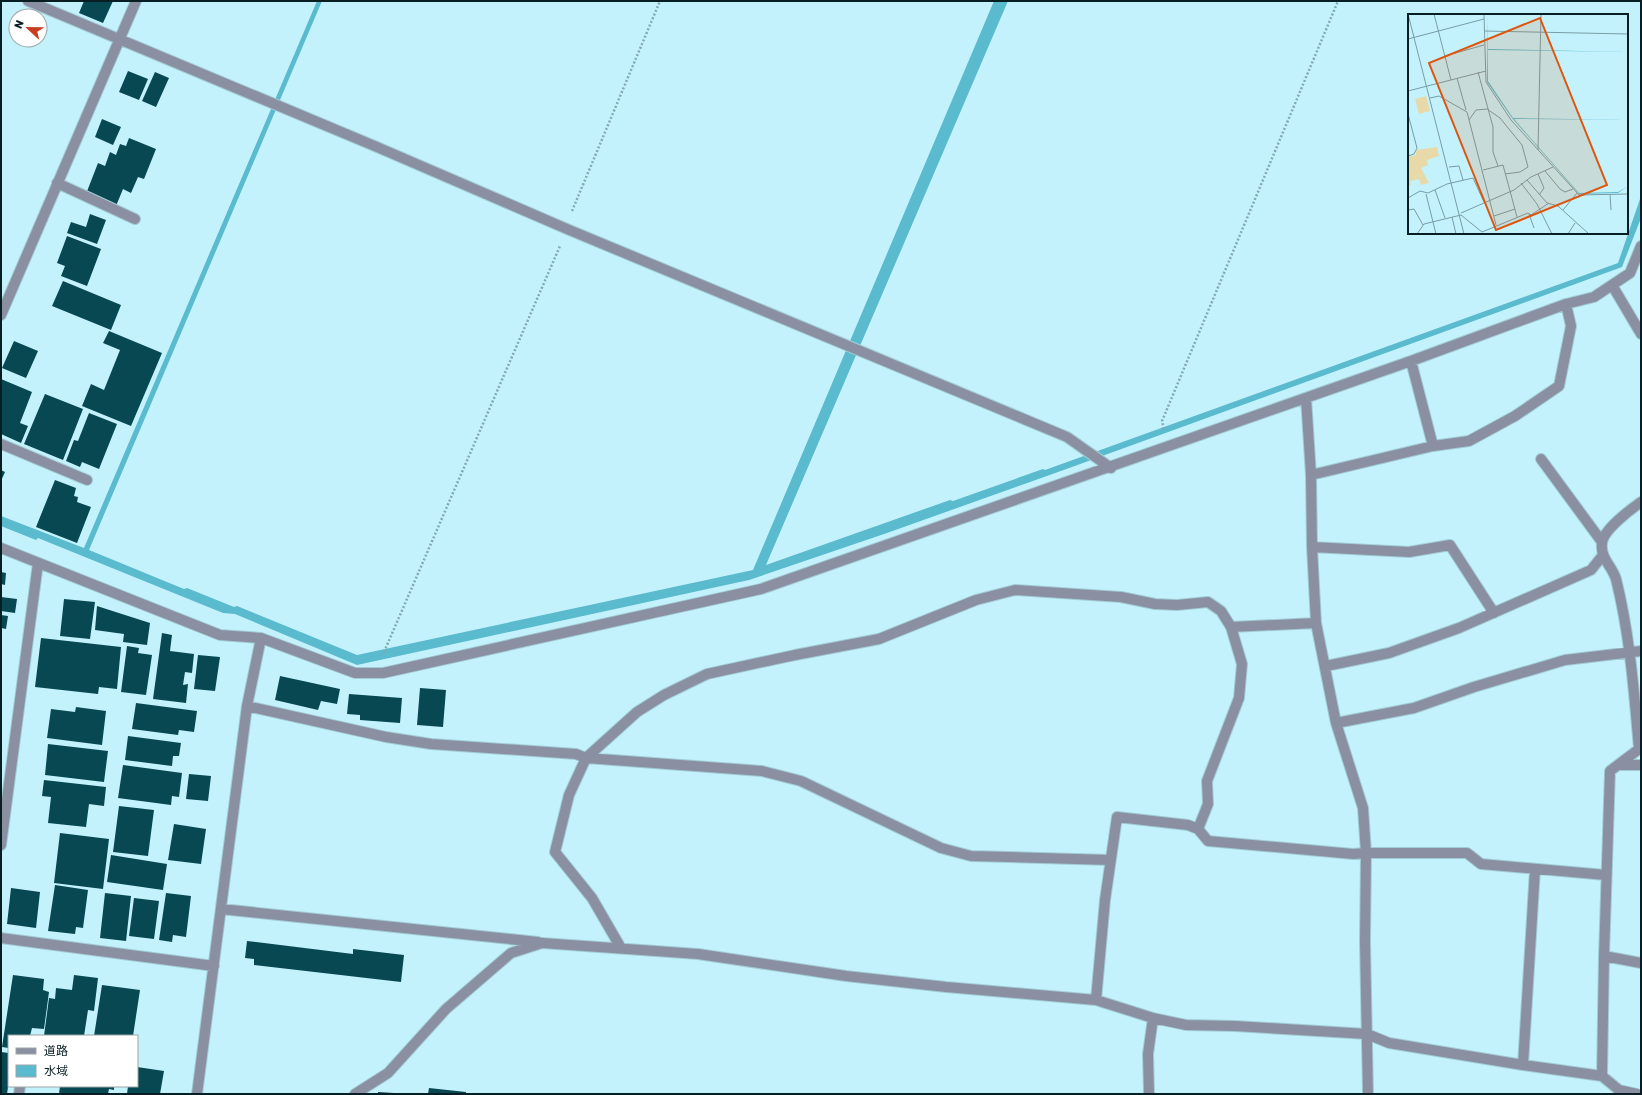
<svg xmlns="http://www.w3.org/2000/svg" width="1642" height="1095" font-family="Rubik,'Noto Sans JP',sans-serif">
  <style>
    .water { fill: #5abace }
    .building { fill: #074853 }
    .lines { fill: none; stroke-linecap: round; stroke-linejoin: round }
    .minor-casing { stroke: #a2ccd5; stroke-width: 12 }
    .path { stroke: #83a9b1; stroke-width: 2.5; stroke-dasharray: 2 2; stroke-linecap: butt }
    .minor { stroke: #8a90a2; stroke-width: 10 }
    .inset-road { fill: none; stroke: #789da5; stroke-width: 1 }
    .view { fill: #dd560d; fill-opacity: 0.15; stroke: #dd560d; stroke-width: 2 }
    .inset-edge { fill: none; stroke: #071e23; stroke-width: 2 }
  </style>
  <rect width="100%" height="100%" fill="#c4f2fc"/>
  <path class="water" d="M317 1H322L89 550 184 589 187 588 234 607 237 606 357 655 753 570 994 1H1008L766 565 950 500 953 501 1043 469 1045 470 1618 263 1641 196V218L1622 267 1072 467 887 533 749 580 357 665 235 614 223 613 38 538 36 540 1 526V516L84 548Z"/>
  <path class="building" d="M84 1H113L103 23 79 13Z
    M128 71 148 79 139 100 119 92Z
    M155 72 169 78 156 107 142 101Z
    M102 119 121 127 113 145 95 137Z
    M129 138 156 149 144 179 138 177 131 193 123 189 116 206 86 194 98 163 105 166 110 152 116 155 120 144 126 146Z
    M90 214 106 220 97 244 67 233 71 222 86 227Z
    M67 236 101 249 87 286 61 276 65 266 57 263Z
    M63 281 121 305 111 330 52 306Z
    M109 331 162 353 131 426 82 406 91 384 104 390 120 350 103 343Z
    M14 341 38 351 26 378 2 368Z
    M1 379 32 392 20 423 28 426 21 443 1 434Z
    M45 394 83 409 63 460 24 444Z
    M89 413 117 424 99 469 82 462 80 467 66 461 74 440 78 441Z
    M1 470 5 472 1 481Z
    M55 480 76 488 74 496 78 497 77 502 91 507 77 543 36 527Z
    M1 572 6 573 5 585 1 584Z
    M1 597 17 599 15 613 1 611Z
    M64 599 95 602 90 639 60 636Z
    M97 606 150 623 147 645 123 642 124 634 95 630Z
    M1 615 8 616 6 629 1 628Z
    M162 633 172 635 170 651 194 654 192 673 185 672 183 685 188 684 186 703 153 699Z
    M41 638 121 647 117 689 99 687 98 694 35 687Z
    M127 646 139 648 138 653 152 655 146 695 121 692Z
    M198 655 220 657 215 691 194 689Z
    M280 676 340 689 337 704 321 701 318 710 275 700Z
    M420 688 446 690 443 727 417 725Z
    M349 694 402 698 400 723 360 720V715L347 714Z
    M136 703 197 711 194 732 179 730 178 735 132 729Z
    M76 707 106 711 102 745 47 738 51 709 75 712Z
    M128 736 181 743 179 756H173L172 766 125 760Z
    M48 744 108 751 104 782 45 775Z
    M123 765 182 773 179 797 172 796 171 805 118 798Z
    M189 774 211 776 208 801 186 799Z
    M44 780 106 787 104 806 89 804 86 827 48 823 51 797 42 796Z
    M119 806 154 810 148 856 113 852Z
    M174 824 206 829 201 864 168 860Z
    M60 833 109 839 103 889 54 883Z
    M111 855 167 864 163 890 107 882Z
    M55 885 88 890 83 928 76 927 75 934 48 931Z
    M11 888 40 892 36 928 7 924Z
    M105 893 131 896 126 941 100 938Z
    M166 893 191 896 186 937 173 935 172 942 159 940Z
    M134 898 159 901 154 939 129 936Z
    M247 941 353 954V949L404 955 401 982 254 965V959L245 958Z
    M13 975 44 979 43 990 49 992 44 1029 32 1028 30 1036H9V1048L2 1047Z
    M74 975 98 978 94 1011 88 1010 84 1036H44L49 998 55 999 56 988 72 990Z
    M102 985 140 990 133 1036H94Z
    M1 1052 9 1053V1080L7 1094H1Z
    M137 1067 164 1071 160 1094H127L128 1086H137Z
    M60 1086H114V1090L109 1089 108 1094H59Z
    M429 1088 466 1092V1094H428Z
    M378 1092 394 1093 393 1094H378Z"/>
  <g class="lines">
    <defs>
      <path id="minor" d="M28 1 377 147 567 229 1067 437 1111 468
        M57 183 135 219
        M1612 285 1641 334
        M1 315 136 1
        M1411 361 1433 446
        M1306 398 1311 475 1312 547 1316 623 1336 723 1363 808 1366 853 1365 941 1368 1094
        M1 444 87 480
        M1541 459 1602 542
        M1311 475 1433 446 1469 441 1515 416 1559 386 1571 326 1566 304
        M1312 547 1409 552 1450 545 1494 613
        M1 548 220 635 261 638 355 673H383L761 589 1411 361 1566 304 1594 297 1630 273 1641 246
        M1231 627 1316 623
        M1326 666 1389 653 1459 628 1591 570 1603 555
        M247 706 386 737 431 744 576 754 586 758 762 771 801 781 941 848 971 856 1110 860
        M1336 723 1414 708 1474 687 1565 660 1641 651
        M1619 765H1641
        M1 845 38 563
        M221 909 538 942
        M1 938 214 966
        M621 948 592 898 555 852 569 795 586 758 637 712 664 695 707 674 795 655 879 639 976 600 1015 590 1121 597 1155 604 1177 605 1208 602 1221 611 1231 627 1242 664 1239 698 1207 781 1208 804 1198 829
        M1604 956 1641 963
        M1096 1000 1105 900 1117 817 1188 825 1198 829 1208 841 1353 854 1366 853H1467L1481 864 1606 875
        M1523 1065 1535 869
        M1602 1076 1604 956 1610 771 1639 749C1634 692 1630 635 1616 579 1612 566 1600 558 1602 543 1603 530 1631 509 1641 502
        M1619 1090 1637 1094
        M19 1094 20 1086
        M197 1094 247 706 261 638
        M355 1094 388 1073 446 1009 511 953 542 943 698 954 846 976 946 987 1096 1000 1153 1018 1186 1025 1235 1026 1367 1034 1389 1043 1523 1065 1602 1076 1619 1090V1094
        M1149 1094 1148 1054 1153 1018"/>
    </defs>
    <use href="#minor" class="minor-casing"/>
    <path class="path" d="M572 211 660 1
      M1164 429 1162 421 1338 1
      M384 652 560 246"/>
    <use href="#minor" class="minor"/>
  </g>
  <g transform="translate(1408 14)">
    <rect width="220" height="220" fill="#c4f2fc"/>
    <path d="M18 82 22 97 11 100 7 85ZM29 133 31 142 19 146 20 151 13 154 21 169 13 171 11 165 2 167 3 171 0 172V143L8 141V136Z" fill="#e8d9a8"/>
    <path d="M80 0V35L220 38 80 36V67L105 104 220 106 106 105 171 179 210 178 220 172 210 179 171 180 104 104 79 68Z" fill="#5abace"/>
    <path class="inset-road" d="M0 0 56 220M26 0 43 66M76 0 78 68 103 106 171 181 220 180M76 17 220 20M0 25 76 5M37 42 76 31M70 58 85 113V138L90 152M49 64 58 96M0 77 78 57M22 84 31 82 59 98 88 211M0 100 9 134 6 140 0 142M61 106 68 96 79 95 92 104 114 131 120 153 112 158 97 160M130 136 133 0M41 153 51 152 55 166M75 156 95 151 109 203M137 157 152 175 157 178 165 175M130 160 136 174 131 181M119 166 139 189 150 192 181 220M113 169 129 190 144 220M27 176 37 204M18 180 28 220M202 180 203 196M0 184 12 177 20 179 39 170 65 164 76 188M0 196 6 195 15 211M155 196 169 179M53 199 106 176 123 163 145 153M121 200 126 214M86 202 107 195M44 203 48 220M9 220 16 210 53 201 74 218 120 199 123 201 141 189M160 220 167 209"/>
    <path class="view" d="M132 4 199 171 88 216 21 49Z"/>
    <rect width="220" height="220" class="inset-edge"/>
  </g>
  <rect width="1642" height="1095" fill="none" stroke="#071e23" stroke-width="4"/>
  <rect x="8" y="1035" width="130" height="52" fill="#ffffff" stroke="#9ca5a7"/>
  <rect x="16" y="1048" width="20" height="6" fill="#8a90a2" stroke="#9ca5a7"/>
  <text x="44" y="1055" font-size="12" fill="#071e23">道路</text>
  <rect x="16" y="1065" width="20" height="12" fill="#5abace" stroke="#9ca5a7"/>
  <text x="44" y="1075" font-size="12" fill="#071e23">水域</text>
  <g transform="translate(28 28) rotate(292)"><circle r="19" fill="#ffffff" stroke="#9ca5a7"/>
  <path d="M0-3L7 15L0 10L-7 15Z" fill="#c83d22"/>
  <text y="-6" font-size="11" font-weight="bold" text-anchor="middle" fill="#071e23">N</text>
  </g>
</svg>
